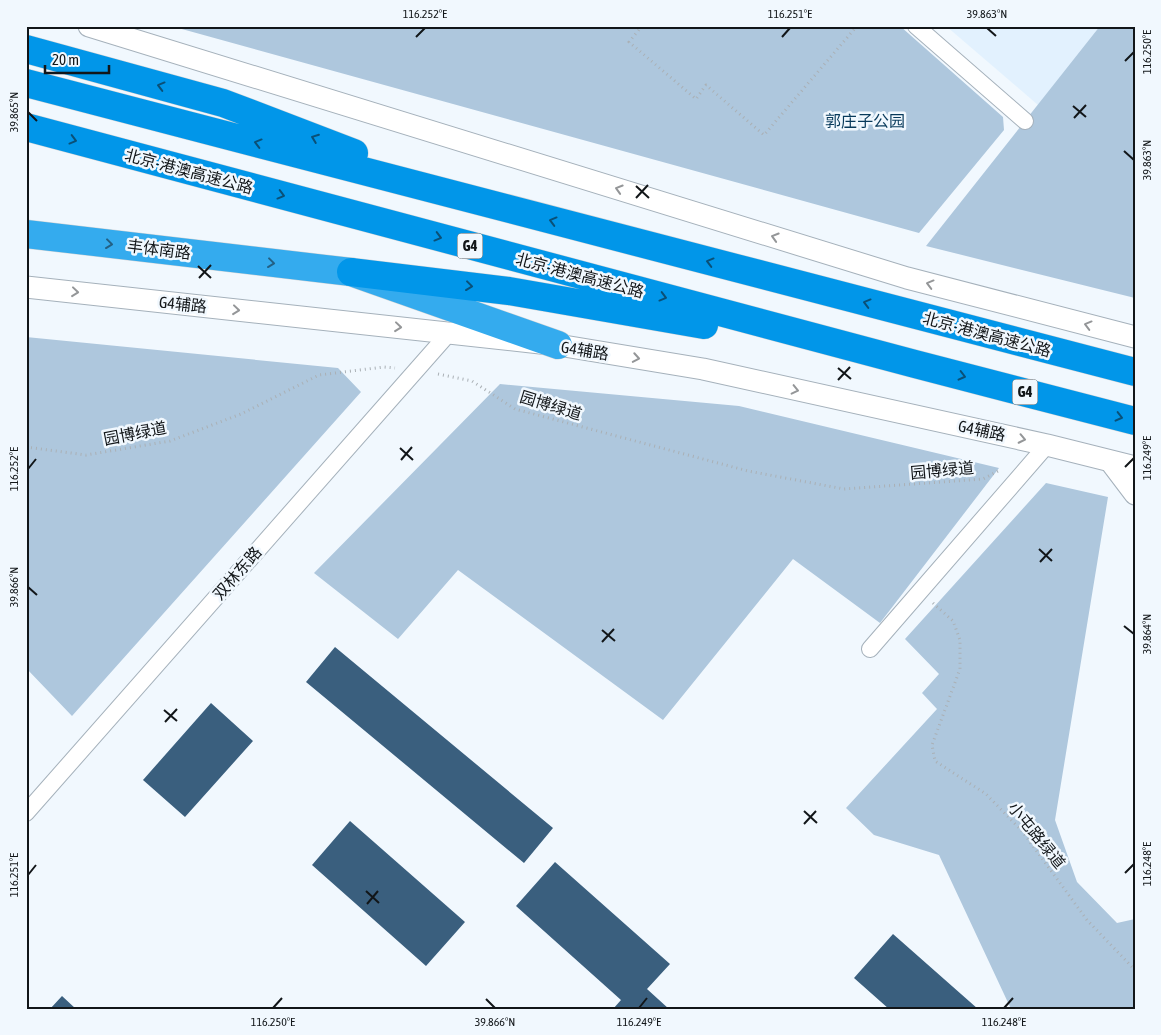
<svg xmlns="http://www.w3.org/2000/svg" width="1161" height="1035" font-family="'Asap Condensed','Noto Sans SC',sans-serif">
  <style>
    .built { fill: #e2f1fe }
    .green { fill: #aec7dd }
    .building { fill: #3a5f7e }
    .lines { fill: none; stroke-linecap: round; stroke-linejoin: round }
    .minor-casing { stroke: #a5b1bb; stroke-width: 18 }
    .tertiary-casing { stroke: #a5b1bb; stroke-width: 23 }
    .trunk-casing { stroke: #d4d5d6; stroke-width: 29 }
    .motorway-casing { stroke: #d4d5d6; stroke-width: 29 }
    .path { stroke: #aab0b5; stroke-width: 3; stroke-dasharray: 1 4; stroke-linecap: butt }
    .minor { stroke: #fff; stroke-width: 16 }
    .tertiary { stroke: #fff; stroke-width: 21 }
    .trunk { stroke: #34abee; stroke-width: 28 }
    .motorway { stroke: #0196e9; stroke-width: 28 }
    .oneway { stroke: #0a5077 }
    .oneway2 { stroke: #949698 }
    .oneway3 { stroke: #236084 }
    .ticks { fill: none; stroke: #121619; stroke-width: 2 }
    .labels { text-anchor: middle; stroke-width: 5; stroke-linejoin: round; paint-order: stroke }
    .shield { fill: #f1f8fe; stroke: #555a5e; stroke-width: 1 }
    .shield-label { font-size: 15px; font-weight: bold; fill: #121619 }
    .park-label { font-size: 16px; fill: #083a5b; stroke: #f1f8fe }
    .street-label { font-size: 16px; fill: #121619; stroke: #f1f8fe }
    .neatline { fill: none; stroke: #121619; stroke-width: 2 }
    .ticks-label { font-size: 12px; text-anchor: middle; fill: #121619 }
  </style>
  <rect width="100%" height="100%" fill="#f1f8fe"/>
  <path class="built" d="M946 26H1100L1038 105Z"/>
  <path class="green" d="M171 26H900L1003 117 1004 130 919 233Z
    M1100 26H1135V298L926 246Z
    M26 337 338 368 361 392 72 716 26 668Z
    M500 384 739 406 999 468 880 623 793 559 663 720 458 570 398 639 314 573Z
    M1046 483 1108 497 1055 820 1077 882 1117 923 1135 919V1009H1011L939 855 874 835 846 808 937 709 922 693 939 674 905 639Z"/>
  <path class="building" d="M335 647 553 828 524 863 306 682Z
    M211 703 253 741 185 817 143 780Z
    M350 821 465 922 426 966 312 865Z
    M555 862 670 964 647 989 669 1009H613L621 1000 516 906Z
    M893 934 978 1009H889L854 978Z
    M62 996 76 1009H50Z"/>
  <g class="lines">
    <defs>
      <path id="minor" d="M916 26 1025 121
        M870 649 1047 445
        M26 813 449 333"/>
      <path id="tertiary" d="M89 26 907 278 1135 337
        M26 287 558 345 703 369 1047 445 1135 467
        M1110 461 1135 494"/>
      <path id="trunk" d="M26 234 351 272 558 345"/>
      <path id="motorway" d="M26 49 223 103 354 153
        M26 83 1135 372
        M26 127 915 364 1135 421
        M351 272 509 291 704 325"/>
    </defs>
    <use href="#minor" class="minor-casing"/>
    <use href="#tertiary" class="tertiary-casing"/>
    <use href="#trunk" class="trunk-casing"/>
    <use href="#motorway" class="motorway-casing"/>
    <path class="path" d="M642 26 629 42 696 99 706 85 764 135 857 26
      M438 374 472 381 515 409 748 471 844 489 983 479 1000 470
      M26 447 86 455 170 441 241 414 319 375 384 367 395 368
      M933 603 953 621 960 640V669L932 745 935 761 986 794 1022 831 1087 920 1135 970"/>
    <use href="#minor" class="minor"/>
    <use href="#tertiary" class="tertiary"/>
    <use href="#trunk" class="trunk"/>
    <use href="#motorway" class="motorway"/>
  </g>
  <defs><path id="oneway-chevron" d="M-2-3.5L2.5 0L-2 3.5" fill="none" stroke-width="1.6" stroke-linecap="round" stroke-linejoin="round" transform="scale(1.25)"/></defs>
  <g class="oneway">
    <use href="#oneway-chevron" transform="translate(161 86) rotate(-165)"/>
    <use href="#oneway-chevron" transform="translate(315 138) rotate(-159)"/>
    <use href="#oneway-chevron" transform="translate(73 140) rotate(15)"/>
    <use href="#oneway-chevron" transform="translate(258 143) rotate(-165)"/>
    <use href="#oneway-chevron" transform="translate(281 195) rotate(15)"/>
    <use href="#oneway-chevron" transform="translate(553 221) rotate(-165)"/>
    <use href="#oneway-chevron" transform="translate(438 237) rotate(15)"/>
    <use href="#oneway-chevron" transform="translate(710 262) rotate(-165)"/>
    <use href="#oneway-chevron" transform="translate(469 286) rotate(7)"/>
    <use href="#oneway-chevron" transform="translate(663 297) rotate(15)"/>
    <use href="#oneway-chevron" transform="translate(867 303) rotate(-165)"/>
    <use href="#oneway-chevron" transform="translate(962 376) rotate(14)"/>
    <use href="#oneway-chevron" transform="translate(1119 417) rotate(14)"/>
  </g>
  <g class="oneway2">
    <use href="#oneway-chevron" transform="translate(619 189) rotate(-163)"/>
    <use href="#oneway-chevron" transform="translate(775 237) rotate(-163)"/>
    <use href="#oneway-chevron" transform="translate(930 284) rotate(-165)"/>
    <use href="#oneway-chevron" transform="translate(75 292) rotate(6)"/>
    <use href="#oneway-chevron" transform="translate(236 310) rotate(6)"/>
    <use href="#oneway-chevron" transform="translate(1088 325) rotate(-165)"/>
    <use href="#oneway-chevron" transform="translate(398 327) rotate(6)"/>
    <use href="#oneway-chevron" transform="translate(636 358) rotate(10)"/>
    <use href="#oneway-chevron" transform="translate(795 390) rotate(13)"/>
    <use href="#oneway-chevron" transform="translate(1022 439) rotate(12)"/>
  </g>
  <g class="oneway3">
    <use href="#oneway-chevron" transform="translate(109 244) rotate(7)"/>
    <use href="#oneway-chevron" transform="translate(271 263) rotate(7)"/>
  </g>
  <path class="ticks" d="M987 28 996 36M416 37 425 28M782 37 790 28M1125 61 1134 52M1073 106 1086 117M28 112 37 121M1074 118 1086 105M1124 151 1134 160M636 186 649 198M636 198 648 185M198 266 211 278M199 278 211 265M838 368 851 379M838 380 850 367M400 448 413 460M401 460 412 447M1125 467 1134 458M28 469 36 459M1039 549 1052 561M1040 562 1052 549M28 587 37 595M1124 626 1134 634M602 630 615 641M602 642 614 629M164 710 177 721M165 722 177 709M804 811 817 823M804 824 816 811M1125 873 1134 864M28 875 36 865M366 891 379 903M367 904 378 891M486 999 495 1008M273 1008 282 998M639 1008 647 998M1004 1008 1013 998"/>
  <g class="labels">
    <g class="shield">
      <rect x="457.5" y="233.5" width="25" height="25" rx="4"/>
      <rect x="1012.5" y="379.5" width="25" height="25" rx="4"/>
    </g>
    <g class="shield-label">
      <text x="470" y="251">G4</text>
      <text x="1025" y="397">G4</text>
    </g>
    <g class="park-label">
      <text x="865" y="127">郭庄子公园</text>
    </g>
    <g class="street-label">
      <text transform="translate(189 171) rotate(15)" y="6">北京-港澳高速公路</text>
      <text transform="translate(159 249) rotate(7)" y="6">丰体南路</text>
      <text transform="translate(580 275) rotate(15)" y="6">北京-港澳高速公路</text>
      <text transform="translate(183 304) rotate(6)" y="6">G4辅路</text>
      <text transform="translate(987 334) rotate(15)" y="6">北京-港澳高速公路</text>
      <text transform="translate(585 350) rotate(9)" y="6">G4辅路</text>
      <text transform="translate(551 405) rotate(17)" y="6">园博绿道</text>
      <text transform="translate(982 430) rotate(12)" y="6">G4辅路</text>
      <text transform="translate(135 433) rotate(-11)" y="6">园博绿道</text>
      <text transform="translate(942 470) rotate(-5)" y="6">园博绿道</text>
      <text transform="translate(237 573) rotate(-49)" y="6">双林东路</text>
      <text transform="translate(1037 835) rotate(51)" y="6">小屯路绿道</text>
    </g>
  </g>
  <rect width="1161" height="1035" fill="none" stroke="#f1f8fe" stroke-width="55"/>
  <path d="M45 65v8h64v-8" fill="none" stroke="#121619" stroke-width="2.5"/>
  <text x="52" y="65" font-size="15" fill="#121619" stroke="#f1f8fe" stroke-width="4" paint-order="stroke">20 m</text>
  <rect x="28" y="28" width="1106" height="980" class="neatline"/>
  <g class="ticks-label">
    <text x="425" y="18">116.252°E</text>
    <text x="790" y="18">116.251°E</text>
    <text x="987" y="18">39.863°N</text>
    <text transform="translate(1147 52) rotate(-90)" y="4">116.250°E</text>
    <text transform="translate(14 112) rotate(-90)" y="4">39.865°N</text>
    <text transform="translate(1147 160) rotate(-90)" y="4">39.863°N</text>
    <text transform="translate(1147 458) rotate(-90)" y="4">116.249°E</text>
    <text transform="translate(14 469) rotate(-90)" y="4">116.252°E</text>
    <text transform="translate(14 587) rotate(-90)" y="4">39.866°N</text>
    <text transform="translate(1147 634) rotate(-90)" y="4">39.864°N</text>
    <text transform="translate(1147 864) rotate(-90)" y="4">116.248°E</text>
    <text transform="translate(14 875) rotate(-90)" y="4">116.251°E</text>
    <text x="273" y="1026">116.250°E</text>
    <text x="495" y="1026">39.866°N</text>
    <text x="639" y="1026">116.249°E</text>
    <text x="1004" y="1026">116.248°E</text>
  </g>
</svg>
